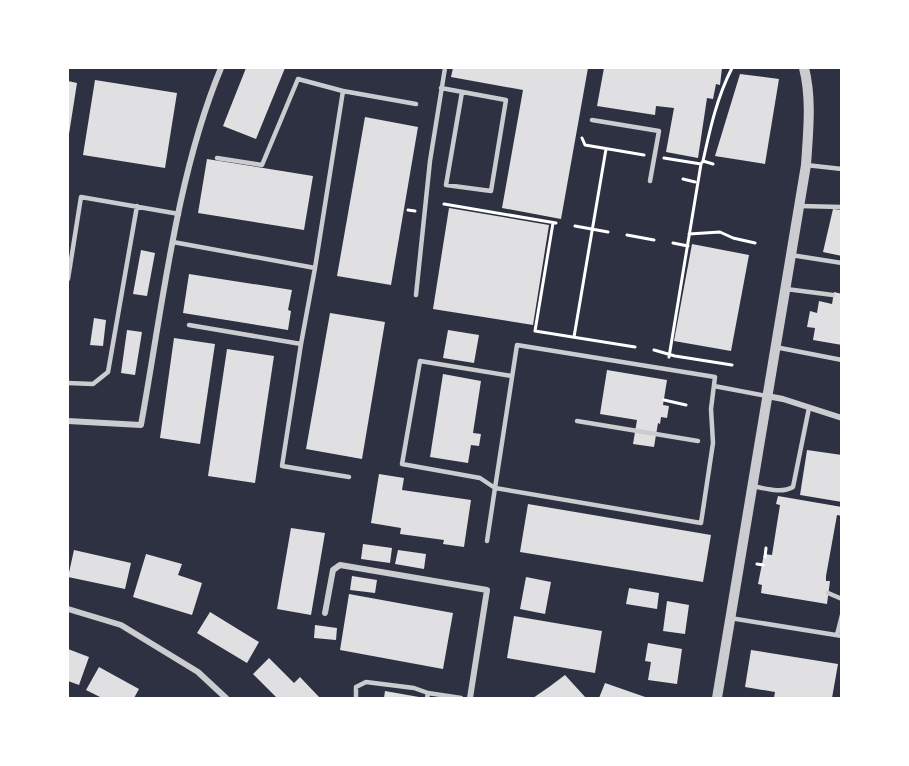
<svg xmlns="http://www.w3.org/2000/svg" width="909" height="766" font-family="Helvetica,sans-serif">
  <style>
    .building { fill: #e0e0e3 }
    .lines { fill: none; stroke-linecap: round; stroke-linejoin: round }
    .path { stroke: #fff; stroke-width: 3 }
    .service { stroke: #caccd0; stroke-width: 4.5 }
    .minor { stroke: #caccd0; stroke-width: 6 }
    .tertiary { stroke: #caccd0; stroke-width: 10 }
  </style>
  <rect width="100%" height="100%" fill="#2d3142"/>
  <path class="building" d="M246 68H285L256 139 223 126Z
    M453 68H588L561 219 502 208 523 90 451 77Z
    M604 68H722L720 85 716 84 713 99 707 98 698 158 666 152 674 108 656 106 655 115 597 106Z
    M740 74 779 79 765 164 715 156Z
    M95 80 177 93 165 168 83 155Z
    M68 81 77 83 69 134H68Z
    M365 117 418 127 391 285 337 276Z
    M207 159 313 176 304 230 198 213Z
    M449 208 549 225 533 325 433 309Z
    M833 209 842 210V256L823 252Z
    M692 244 749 255 731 351 674 341Z
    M141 250 155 253 147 296 133 294Z
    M189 274 292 290 288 310 291 311 288 330 183 313Z
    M834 292 842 294V345L813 340 815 328 807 327 810 311 817 313 819 301 832 304Z
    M330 313 385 322 362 459 306 449Z
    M94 318 106 320 103 346 90 345Z
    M127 330 142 332 135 375 121 373Z
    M448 330 479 335 474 363 443 358Z
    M174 338 215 344 200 444 160 438Z
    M227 349 274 356 255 483 208 476Z
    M607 370 667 380 663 405 669 406 667 418 661 417 660 424 658 423 654 447 633 444 637 420 600 414Z
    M443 374 481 381 473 433 481 434 479 446 471 445 468 463 430 457Z
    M807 450 842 455V502L800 495Z
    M379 474 404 478 402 490 471 500 464 547 443 544 444 540 400 534 401 528 371 523Z
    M778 496 842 507V516L837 515 826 576V581H830L827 604 761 593 762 585 758 584 764 554 772 555 780 505 776 504Z
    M528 504 711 535 703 582 520 552Z
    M291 528 325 533 311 615 277 609Z
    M363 544 392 548 390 563 361 559Z
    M74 550 131 563 125 589 68 577Z
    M398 550 426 554 424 569 395 564Z
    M146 554 182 564 178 575 202 583 192 615 133 597Z
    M352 576 377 580 375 593 350 590Z
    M526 577 551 582 545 614 520 609Z
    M629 588 659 593 657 609 626 604Z
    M349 594 453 613 443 669 340 650Z
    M667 601 689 605 685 634 663 631Z
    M210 612 259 642 247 663 197 633Z
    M514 616 602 631 595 673 507 658Z
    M315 625 337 628 336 640 314 638Z
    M648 643 682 649 677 684 648 680 651 662 645 661Z
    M68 649 89 657 79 685 68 681Z
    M751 650 838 664 832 698H774L775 692 745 687Z
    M269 658 294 683 300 677 319 697 317 698H277L253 674Z
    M99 667 139 689 134 698H102L86 690Z
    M565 675 586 698H533L549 687Z
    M605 683 648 698H599Z
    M385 691 419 697V698H384Z"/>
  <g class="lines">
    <path class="path" d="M582 138 585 145 644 155
      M664 158 701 164
      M703 161 713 164
      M683 179 695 182
      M444 204 556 223
      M408 210 415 211
      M553 223 535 331 635 347
      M575 226 608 232
      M689 234 720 232 733 238 755 243
      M627 235 654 240
      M673 243 688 246
      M574 337 606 149
      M654 350 675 356 732 365
      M669 357 701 164 703 161C710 129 717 97 732 68
      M664 400 686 405
      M765 557 766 548
      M757 564 763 565"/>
    <path class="service" d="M441 88 506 100 491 191 446 185 462 92
      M592 120 659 131 650 181
      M217 158 262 165 298 79 343 91
      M806 165 842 169
      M800 206 842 207
      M173 242 315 268 343 91 416 104
      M791 255 842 263
      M68 279 81 197 179 214
      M786 289 833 295
      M416 295 430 161 445 68
      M189 325 301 344 315 268
      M301 344 282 466 349 477
      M517 345 715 377 711 409 713 443 701 523 495 488Z
      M775 347 842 360
      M68 383 93 384 108 372 137 206
      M714 386 767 396
      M577 421 698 441
      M752 486C764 488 781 494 793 487L809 408
      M487 541 495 488 480 478 402 464 420 361 512 376
      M828 593 842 599
      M730 618 842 636
      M837 635 842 615
      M428 693 461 698
      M356 698V687L366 682 414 688 428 693 427 698"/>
    <path class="minor" d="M767 396 783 399 842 418
      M68 421 141 425C162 310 176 176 221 68
      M68 609 121 625 198 672 226 698
      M325 613 333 570 340 565 487 590 470 698"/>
    <path class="tertiary" d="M717 698 806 165C808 133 812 99 804 68"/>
  </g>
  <rect width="909" height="766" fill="none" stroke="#ffffff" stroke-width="138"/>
</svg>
